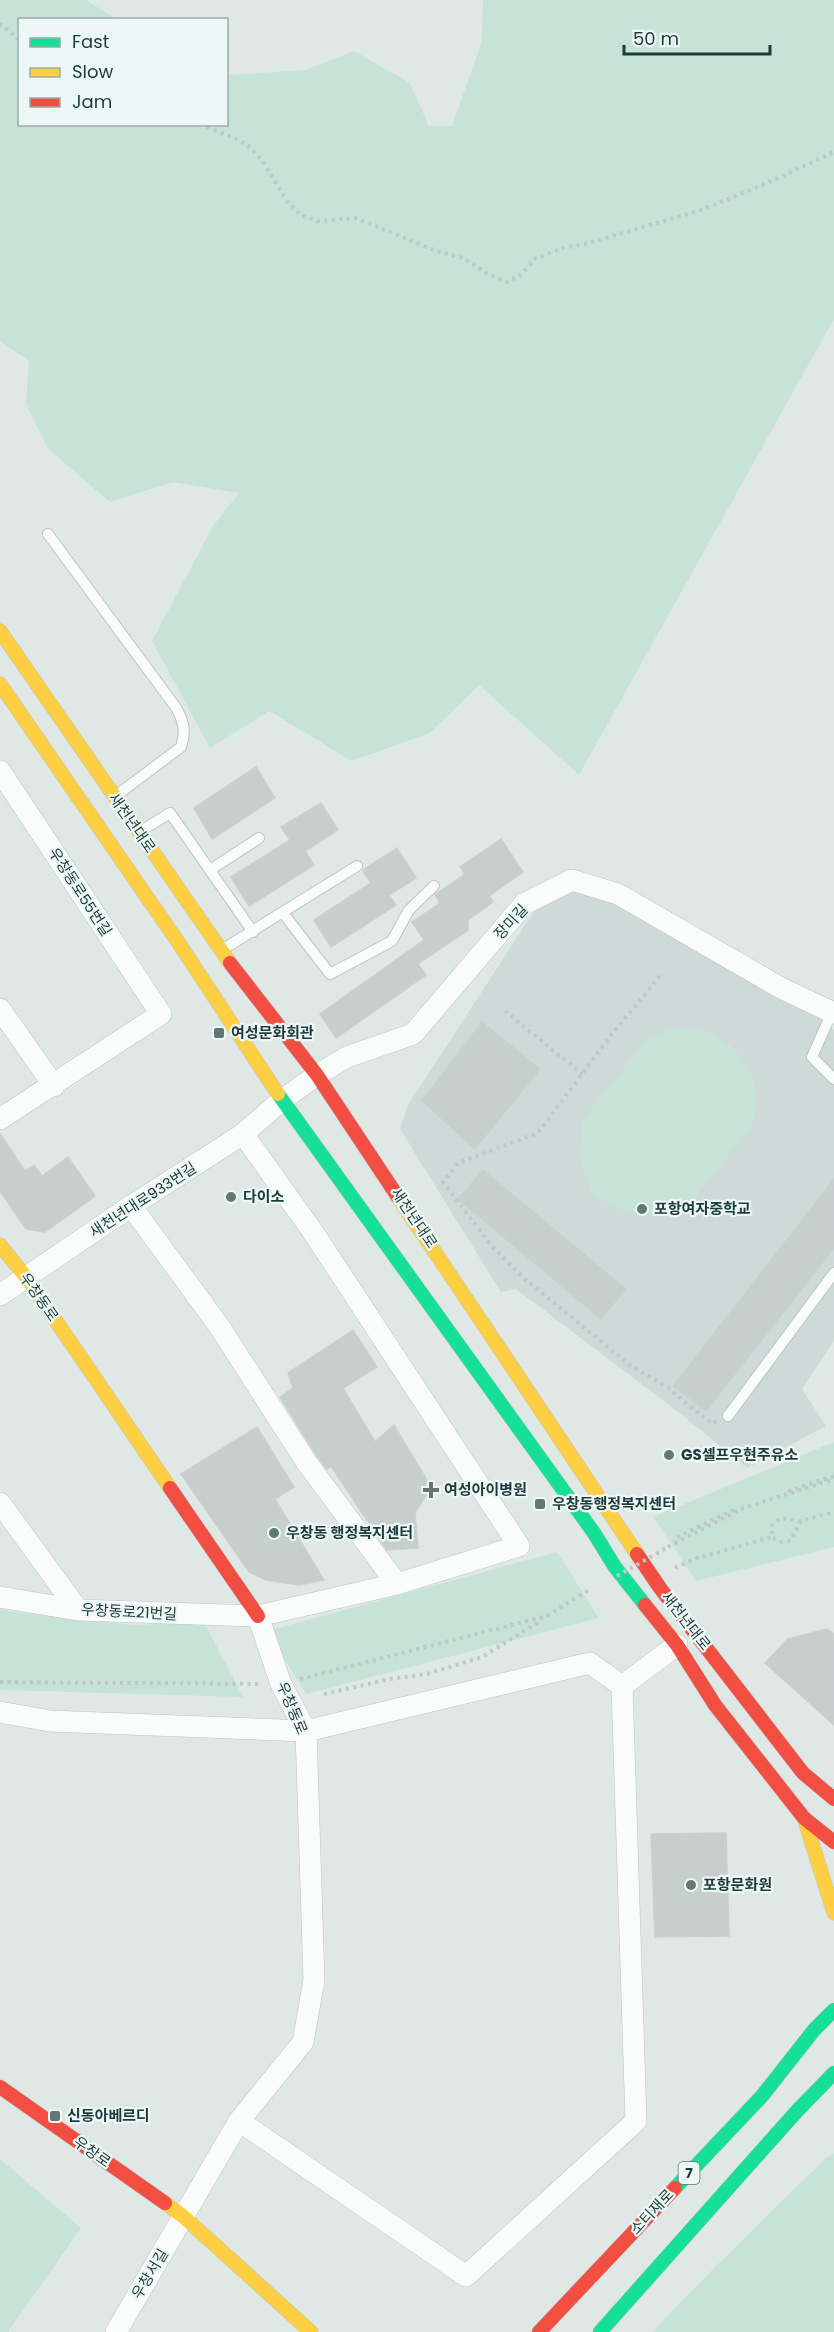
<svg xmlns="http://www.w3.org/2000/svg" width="834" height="2332" font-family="Poppins,'Noto Sans KR',sans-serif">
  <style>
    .built { fill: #cddad7 }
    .green { fill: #c7e3d7 }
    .building { fill: #c7cfcd; stroke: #c8d1cf; stroke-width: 1.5 }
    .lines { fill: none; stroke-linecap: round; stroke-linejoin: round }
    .lane-casing { stroke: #bdc4c3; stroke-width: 12 }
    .street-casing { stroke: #bdc4c3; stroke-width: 22 }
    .fast-casing { stroke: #bcc5c4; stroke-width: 15 }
    .slow-casing { stroke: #bcc5c4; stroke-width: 15 }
    .jam-casing { stroke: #bcc5c4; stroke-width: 15 }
    .path { stroke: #bdc8c7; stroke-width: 4; stroke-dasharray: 3 4.5; stroke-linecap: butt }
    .lane { stroke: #fafcfb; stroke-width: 10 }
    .street { stroke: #fafcfb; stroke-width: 21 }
    .fast { stroke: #16e098; stroke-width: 14 }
    .slow { stroke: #ffcf43; stroke-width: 14 }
    .jam { stroke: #f24e42; stroke-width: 14 }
    .path-bridge { stroke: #bdc8c7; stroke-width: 4; stroke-dasharray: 3 4.5; stroke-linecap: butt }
    .poi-dot { fill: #617877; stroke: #edf7f5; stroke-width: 2 }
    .labels { text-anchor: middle; stroke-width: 4.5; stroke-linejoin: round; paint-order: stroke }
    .shield { fill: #edf7f5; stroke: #5b7373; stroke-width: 1.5 }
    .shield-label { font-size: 14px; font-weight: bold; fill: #1d3b3b }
    .street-label { font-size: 15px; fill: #1d3b3b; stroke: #edf7f5 }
    .poi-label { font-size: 15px; font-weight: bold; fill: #1d3b3b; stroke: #edf7f5; text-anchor: start }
  </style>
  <rect width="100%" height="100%" fill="#e0e8e6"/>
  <path class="built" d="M572 880 781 988 834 1030V1341L802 1389 826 1426 747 1468 677 1411 516 1289 501 1292 400 1129 408 1105 542 899Z"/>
  <path class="green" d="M0 0H86L116 19 20 20V124H226L227 75 305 70 354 51 410 83 429 126H452L482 41 483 0H834V319L579 775 479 685 430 733 352 761 269 711 210 748 152 641 213 526 239 493 173 482 110 502 48 449 26 404 29 361 0 341Z
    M671 1029C680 1029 694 1027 703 1030 742 1044 767 1084 751 1125 746 1137 723 1161 714 1172 701 1188 688 1210 667 1214 635 1221 620 1209 593 1195L580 1160 583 1120 647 1038Z
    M834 1442V1547L696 1581 653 1517Z
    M557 1552 599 1618 306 1694 267 1631Z
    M0 1609 14 1612 133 1625 204 1622 243 1697 0 1690Z
    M834 2153V2332H652L715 2267 826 2158Z
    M0 2159 81 2228 8 2332H0Z"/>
  <path class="building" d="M256 767 275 798 212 839 194 808Z
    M321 803 338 830 305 851 314 865 249 906 231 877 290 840 281 827Z
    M501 839 523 872 489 896 493 902 468 920V930L418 964 426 975 336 1038 320 1014 424 940 412 922 440 903 435 895 465 874 460 867Z
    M397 848 416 878 389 895 396 905 331 947 314 920 371 883 363 871 364 869Z
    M482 1022 540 1069 475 1149 422 1101Z
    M0 1134 25 1171 34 1165 42 1176 68 1157 95 1196 45 1232 26 1229 0 1191Z
    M483 1170 626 1289 601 1319 458 1199Z
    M834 1179V1248L706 1411 673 1386Z
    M353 1330 377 1367 343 1388 375 1442 394 1425 431 1487 415 1513 418 1548 387 1550 331 1466 327 1469 317 1456 280 1397 293 1388 288 1373Z
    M257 1427 294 1487 275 1499 324 1580 299 1585 266 1580 249 1572 181 1474Z
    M827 1629 834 1634V1725L765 1663 788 1639Z
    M726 1833 729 1936 655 1937 651 1834Z"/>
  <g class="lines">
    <defs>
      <path id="lane" d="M48 534 177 709C184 723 186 732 181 747L117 795
        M141 831 170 813 253 932
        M210 870 259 838
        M283 913 330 974 392 941 409 910 434 886
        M225 948 357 866
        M832 1012 812 1057 834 1079
        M728 1416 834 1273"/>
      <path id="street" d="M0 771 161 1014 0 1119
        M0 1009 54 1086
        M131 1206 219 1326 307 1463 397 1584
        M0 1295 131 1206 243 1134 282 1100 317 1075 347 1057 413 1034 524 904 572 880 618 894 781 988 834 1013
        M0 1503 78 1610
        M0 1597 78 1610 258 1616 397 1584 519 1546 313 1232 243 1134
        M622 1686 677 1645
        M0 1712 50 1721 306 1731 590 1663 622 1686 636 2121 466 2276 239 2121
        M116 2332 239 2121 303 2042 314 1980 306 1731 281 1684 258 1616"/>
      <path id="fast" d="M278 1094 594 1533 615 1567 645 1605
        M675 2188 762 2096 814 2030 834 2010
        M600 2332 797 2111 834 2073"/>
      <path id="slow" d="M0 631 230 963
        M0 684 178 942 278 1094
        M398 1197 637 1554
        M0 1245 26 1277 170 1488
        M804 1818 834 1913
        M165 2203 184 2217 311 2332"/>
      <path id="jam" d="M230 963 317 1075 398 1197
        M170 1488 258 1616
        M637 1554 660 1588 803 1773 834 1799
        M645 1605 677 1645 715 1705 804 1818 834 1842
        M0 2087 165 2203
        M539 2332 675 2188"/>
    </defs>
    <use href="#lane" class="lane-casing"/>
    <use href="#street" class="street-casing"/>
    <use href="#fast" class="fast-casing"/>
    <use href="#slow" class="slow-casing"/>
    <use href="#jam" class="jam-casing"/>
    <path class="path" d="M0 23 20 41
      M200 124 239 140 250 147 263 162 287 201 301 215 318 221 356 218 436 251 464 258 488 274 507 282 521 275 535 259 562 248 585 244 698 211 763 185 834 152
      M660 976 612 1034 538 1133 458 1163 443 1182 490 1244 525 1279 628 1364 667 1387 712 1424 717 1421
      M505 1011 582 1074
      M788 1491 834 1476
      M801 1521 791 1540 782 1542 772 1537V1525L781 1518 801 1521 834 1512
      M677 1537 736 1509
      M668 1547 741 1509 834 1479
      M675 1568 694 1559 772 1537
      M300 1679 547 1616 589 1590
      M0 1682 260 1684
      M324 1694 390 1679 427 1674 482 1657 542 1620"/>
    <use href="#lane" class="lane"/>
    <use href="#street" class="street"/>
    <use href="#fast" class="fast"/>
    <use href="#slow" class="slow"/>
    <use href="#jam" class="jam"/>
    <path class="path-bridge" d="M617 1576 668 1547"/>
  </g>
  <g class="poi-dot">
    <rect x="213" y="1027" width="12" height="12" rx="3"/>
    <circle cx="231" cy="1197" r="6"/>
    <circle cx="642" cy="1209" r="6"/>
    <circle cx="669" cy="1455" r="6"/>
    <path d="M428 1481h6v6h6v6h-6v6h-6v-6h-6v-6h6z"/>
    <rect x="534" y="1498" width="12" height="12" rx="3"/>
    <circle cx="274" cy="1533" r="6"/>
    <circle cx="691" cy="1885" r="6"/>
    <rect x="49" y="2110" width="12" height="12" rx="3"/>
  </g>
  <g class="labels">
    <rect class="shield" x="678.5" y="2162" width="21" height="22" rx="4.5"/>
    <g class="shield-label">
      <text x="689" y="2178">7</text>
    </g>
    <g class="street-label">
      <text transform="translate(132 823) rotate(55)" y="5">새천년대로</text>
      <text transform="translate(80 892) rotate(57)" y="5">우창동로55번길</text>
      <text transform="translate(511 922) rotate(-47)" y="5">장미길</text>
      <text transform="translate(143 1200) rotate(-33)" y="5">새천년대로933번길</text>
      <text transform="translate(414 1218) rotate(56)" y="5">새천년대로</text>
      <text transform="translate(39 1297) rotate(55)" y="5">우창동로</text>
      <text transform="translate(129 1612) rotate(3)" y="5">우창동로21번길</text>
      <text transform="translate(686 1621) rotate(52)" y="5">새천년대로</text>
      <text transform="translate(292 1708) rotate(67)" y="5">우창동로</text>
      <text transform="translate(92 2152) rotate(35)" y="5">우창로</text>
      <text transform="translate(652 2212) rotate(-47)" y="5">소티재로</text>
      <text transform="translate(150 2274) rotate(-59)" y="5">우창서길</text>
    </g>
    <g class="poi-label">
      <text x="231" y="1038">여성문화회관</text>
      <text x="243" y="1202">다이소</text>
      <text x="654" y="1214">포항여자중학교</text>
      <text x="681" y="1460">GS셀프우현주유소</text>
      <text x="444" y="1495">여성아이병원</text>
      <text x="552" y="1509">우창동행정복지센터</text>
      <text x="286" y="1538">우창동 행정복지센터</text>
      <text x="703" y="1890">포항문화원</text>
      <text x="67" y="2121">신동아베르디</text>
    </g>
  </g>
  <rect x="18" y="18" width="210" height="108" fill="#edf7f5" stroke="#9aacab" stroke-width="1.5"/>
  <rect x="30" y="38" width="30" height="9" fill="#16e098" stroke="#9aacab" stroke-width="1.5"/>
  <text x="72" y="48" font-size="18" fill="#1d3b3b">Fast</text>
  <rect x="30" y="68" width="30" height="9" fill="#ffcf43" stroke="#9aacab" stroke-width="1.5"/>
  <text x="72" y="78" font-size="18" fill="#1d3b3b">Slow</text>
  <rect x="30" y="98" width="30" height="9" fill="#f24e42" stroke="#9aacab" stroke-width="1.5"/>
  <text x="72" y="108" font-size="18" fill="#1d3b3b">Jam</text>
  <path d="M624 45v9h146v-9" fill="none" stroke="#1d3b3b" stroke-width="3"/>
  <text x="633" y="45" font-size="18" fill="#1d3b3b" stroke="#edf7f5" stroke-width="4.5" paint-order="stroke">50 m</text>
</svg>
